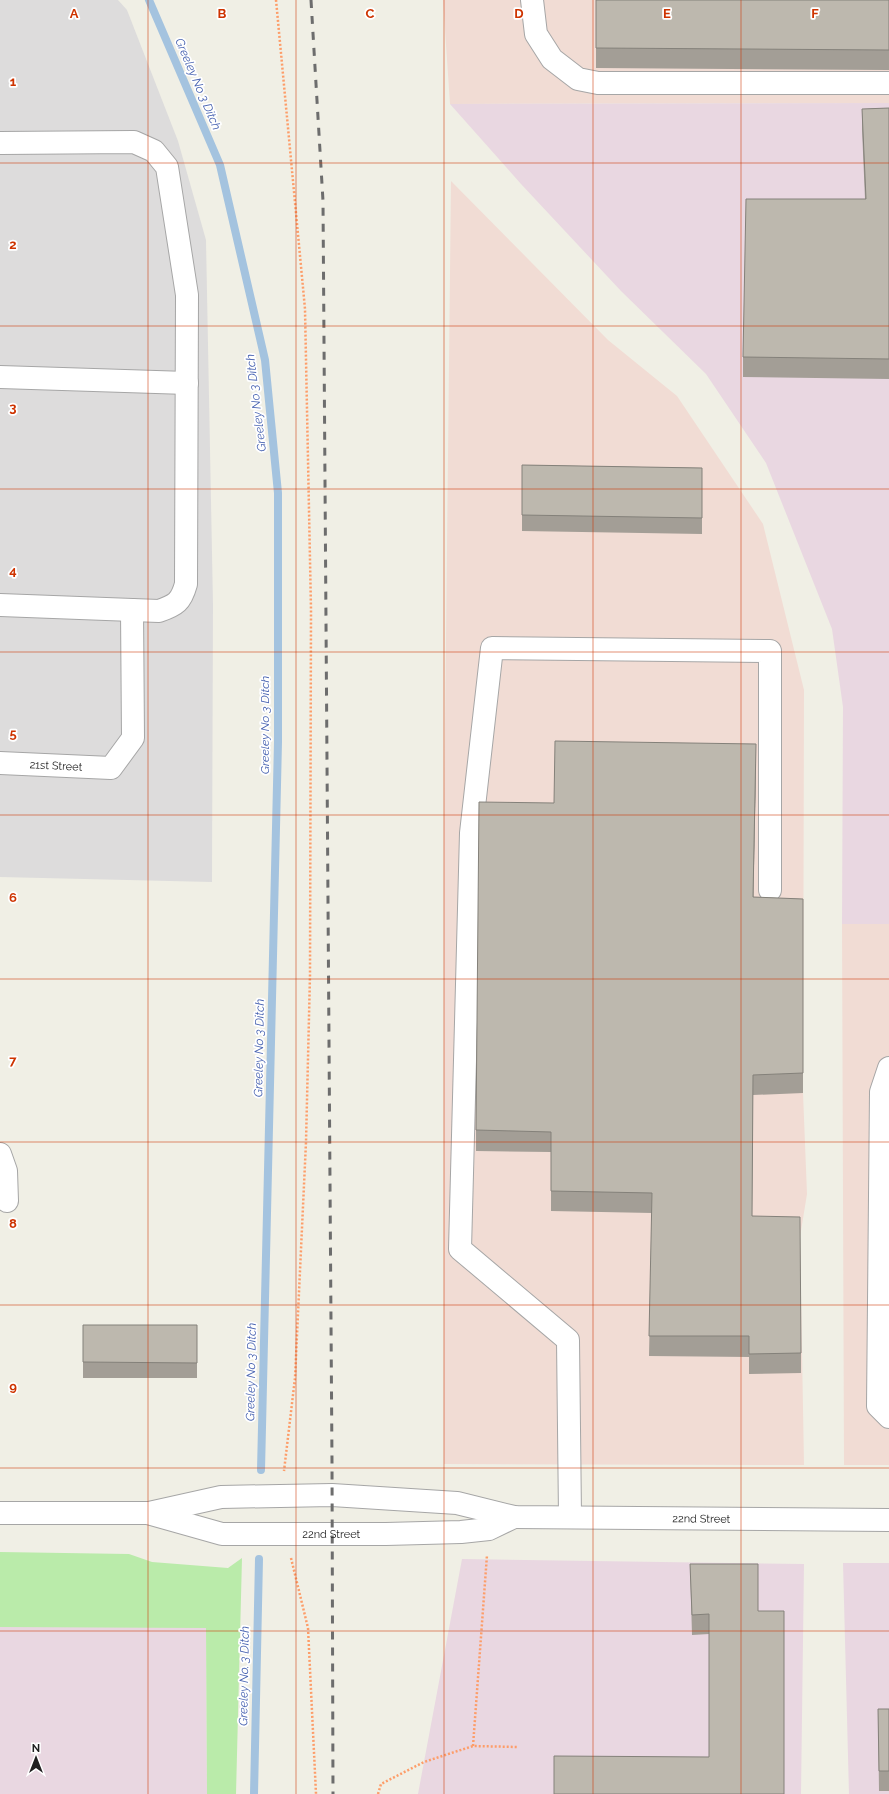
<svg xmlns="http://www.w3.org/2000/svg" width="889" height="1794" font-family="Raleway,sans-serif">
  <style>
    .residential { fill: #dddcdc }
    .commercial { fill: #f1dcd4 }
    .industrial { fill: #e9d7e1 }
    .grass { fill: #baebaa }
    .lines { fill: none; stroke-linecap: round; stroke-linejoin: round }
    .stream { stroke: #a4c3df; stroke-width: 8 }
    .minor-casing { stroke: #a6a6a6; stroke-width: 24 }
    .path { stroke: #fd9d69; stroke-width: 2.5; stroke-dasharray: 2 2; stroke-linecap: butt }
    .minor { stroke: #fff; stroke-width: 22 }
    .rail { stroke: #6d6d6d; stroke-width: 3; stroke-dasharray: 8 8; stroke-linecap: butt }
    .wall { fill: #a39e96 }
    .shaded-wall { fill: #84817a }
    .building { fill: #bdb8ae; stroke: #84817a }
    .grid { fill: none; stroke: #ce3300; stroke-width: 1; stroke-opacity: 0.55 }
    .labels { text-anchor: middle; stroke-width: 3.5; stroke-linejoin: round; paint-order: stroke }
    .street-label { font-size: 11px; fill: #1f1f1f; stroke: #fff }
    .water-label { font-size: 12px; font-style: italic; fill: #4863b1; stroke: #fff }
    .grid-label { font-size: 13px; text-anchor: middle; font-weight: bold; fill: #ce3300; stroke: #fff; stroke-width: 3.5; stroke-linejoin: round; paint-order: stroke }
  </style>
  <rect width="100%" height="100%" fill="#f0efe5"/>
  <path class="residential" d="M0 0H118L127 10 178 141 206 240 213 605 212 882 0 877Z"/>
  <path class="commercial" d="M443 0H889V103L450 104Z
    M451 181 608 340 677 396 763 524 804 690 803 1093 807 1194 800 1237 804 1465 444 1464V824Z
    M842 924H889V1465H844Z"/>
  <path class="industrial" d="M889 103V924H842L843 707 832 629 766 463 706 374 621 291 521 184 450 104Z
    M462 1559 804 1564 801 1794H418Z
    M843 1563H889V1794H849Z
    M0 1627H206L207 1794H0Z"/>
  <path class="grass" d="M0 1552 129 1554 152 1562 228 1568 242 1558 236 1794H207L206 1628 0 1627Z"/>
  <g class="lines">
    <path class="stream" d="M149 0 220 165 265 360 278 493V742L261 1470
      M254 1794 259 1559"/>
    <defs>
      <g id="minor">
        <path d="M532 0 536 34 552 59 578 79 598 83H889"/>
        <path d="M0 143 134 142 154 151 167 167 187 295 186 584C181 602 176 605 159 611L0 605"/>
        <path d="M0 377 187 383"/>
        <path id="s1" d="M0 763 111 768 133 738 132 610"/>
        <path d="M889 1068 881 1092 878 1406 889 1417"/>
        <path d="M0 1154 6 1171 7 1201"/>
        <path id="s2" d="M0 1513H149L221 1497 332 1495 457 1503 514 1517 889 1520"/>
        <path id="s3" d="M151 1514 222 1534H386L461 1532 489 1529 514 1517"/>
        <path d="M570 1517 568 1340 460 1249 471 833 492 648 770 651V890"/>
      </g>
    </defs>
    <use href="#minor" class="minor-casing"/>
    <path class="path" d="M276 0 305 309 311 610 310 975 306 1142 295 1378 284 1471
      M291 1558 308 1628 316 1794
      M473 1746 487 1555
      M378 1794 381 1784 424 1762 473 1746 518 1747"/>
    <use href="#minor" class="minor"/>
    <path class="rail" d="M311 0 323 201 332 1462 333 1794"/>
  </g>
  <path class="wall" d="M596 0H889V70L596 68Z
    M889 108V379L743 377V357L865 199 862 129V109Z
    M522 465 702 468V534L522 531Z
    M756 764 753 897 803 899V1093L753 1095 752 1216 801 1353V1373L749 1374V1357L649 1356 652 1213 551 1211V1152L476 1151V1130L554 803Z
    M83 1325H197V1378H83Z
    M690 1564H758L709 1634 692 1635Z
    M878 1709H889V1791H879Z"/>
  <path class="shaded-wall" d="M756 744V764L753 917V897Z"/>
  <path class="building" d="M596 0H889V50L596 48Z
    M889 108V359L743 357 746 199H866L862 109Z
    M522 465 702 468V518L522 515Z
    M555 741 756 744 753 897 803 899V1073L753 1075 752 1216 800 1217 801 1353 749 1354V1336H649L652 1193 551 1191V1132L476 1130 479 802 554 803Z
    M83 1325H197V1363L83 1362Z
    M690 1564H758V1611H784V1794H554V1756L709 1757V1614L692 1615Z
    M878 1709H889V1771H879Z"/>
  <path class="grid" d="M148 0V1794M296 0V1794M444 0V1794M593 0V1794M741 0V1794M0 163H889M0 326H889M0 489H889M0 652H889M0 815H889M0 979H889M0 1142H889M0 1305H889M0 1468H889M0 1631H889"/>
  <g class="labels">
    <g class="street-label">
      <text dy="4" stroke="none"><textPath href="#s1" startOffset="56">21st Street</textPath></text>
      <text dy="4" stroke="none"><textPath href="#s2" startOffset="705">22nd Street</textPath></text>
      <text dy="4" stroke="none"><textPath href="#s3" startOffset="183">22nd Street</textPath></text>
    </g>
    <g class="water-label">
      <text transform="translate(198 84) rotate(67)" y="4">Greeley No 3 Ditch</text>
      <text transform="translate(256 403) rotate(-97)" y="4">Greeley No 3 Ditch</text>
      <text transform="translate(265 725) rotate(-90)" y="4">Greeley No 3 Ditch</text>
      <text transform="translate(259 1048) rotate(-89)" y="4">Greeley No 3 Ditch</text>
      <text transform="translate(251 1372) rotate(-89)" y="4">Greeley No 3 Ditch</text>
      <text transform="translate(244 1676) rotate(-89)" y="4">Greeley No. 3 Ditch</text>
    </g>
  </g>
  <g class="grid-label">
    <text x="74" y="18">A</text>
    <text x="222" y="18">B</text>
    <text x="370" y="18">C</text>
    <text x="519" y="18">D</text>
    <text x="667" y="18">E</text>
    <text x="815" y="18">F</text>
    <text x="13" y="86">1</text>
    <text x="13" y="249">2</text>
    <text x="13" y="412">3</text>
    <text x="13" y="575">4</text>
    <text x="13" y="738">5</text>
    <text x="13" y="902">6</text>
    <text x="13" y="1065">7</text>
    <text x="13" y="1228">8</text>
    <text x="13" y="1391">9</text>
  </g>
  <g transform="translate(36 1758)" stroke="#ffffff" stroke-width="3" paint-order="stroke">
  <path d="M0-3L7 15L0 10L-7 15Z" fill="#1f1f1f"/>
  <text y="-6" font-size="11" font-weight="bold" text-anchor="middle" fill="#1f1f1f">N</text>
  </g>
</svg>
